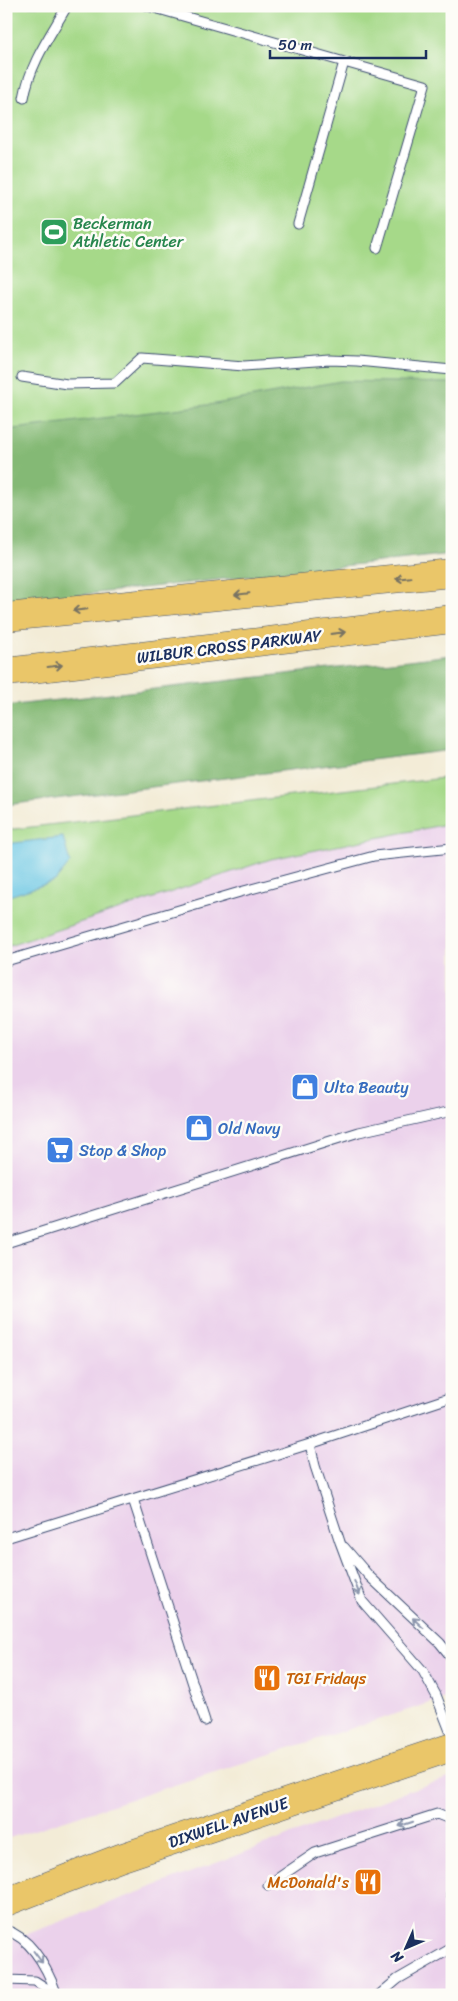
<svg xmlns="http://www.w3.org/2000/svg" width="458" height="2001" font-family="Sriracha,sans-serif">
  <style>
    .built { fill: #ebd1eb }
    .green { fill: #a6d989; stroke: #608474 }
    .forest { fill: #84b975; stroke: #50746a }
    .water { fill: #65c5e3; stroke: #407aa0 }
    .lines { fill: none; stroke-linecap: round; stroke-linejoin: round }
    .service-casing { stroke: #3b4b70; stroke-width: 11 }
    .primary-casing { stroke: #3b4b70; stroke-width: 29 }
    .motorway-casing { stroke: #3b4b70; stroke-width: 29 }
    .service { stroke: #fff; stroke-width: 9 }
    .primary { stroke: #eac669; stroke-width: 28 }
    .motorway { stroke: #eac669; stroke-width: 28 }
    .oneway { stroke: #787363 }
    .oneway2 { stroke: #8d97ae }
    .labels { text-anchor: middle; stroke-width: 5; stroke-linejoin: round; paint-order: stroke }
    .leisure-label { font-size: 16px; fill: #27864d; stroke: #fdfcf7; text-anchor: start }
    .street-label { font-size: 16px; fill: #1b2f5e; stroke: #fdfcf7 }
    .shop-label { font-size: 16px; fill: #366cbe; stroke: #fdfcf7; text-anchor: start }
    .food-label { font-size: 16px; fill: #c56008; stroke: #fdfcf7; text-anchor: start }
  </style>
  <rect width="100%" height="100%" fill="#fdfcf7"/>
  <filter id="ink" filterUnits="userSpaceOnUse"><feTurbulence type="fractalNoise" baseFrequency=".02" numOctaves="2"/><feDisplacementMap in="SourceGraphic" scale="10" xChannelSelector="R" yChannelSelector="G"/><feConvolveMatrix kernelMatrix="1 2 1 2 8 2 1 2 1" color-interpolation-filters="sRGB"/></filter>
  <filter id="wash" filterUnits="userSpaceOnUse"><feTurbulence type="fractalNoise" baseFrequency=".0096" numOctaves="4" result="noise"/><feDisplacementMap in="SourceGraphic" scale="20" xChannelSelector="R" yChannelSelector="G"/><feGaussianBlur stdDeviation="1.12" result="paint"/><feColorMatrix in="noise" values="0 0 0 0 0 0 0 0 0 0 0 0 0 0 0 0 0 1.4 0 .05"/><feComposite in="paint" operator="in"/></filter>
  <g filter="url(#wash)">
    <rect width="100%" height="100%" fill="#f3ecd7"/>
    <path class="built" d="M452 823V1696L6 1839V947L271 859Z
      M452 1777V1995H6V1942L416 1788Z"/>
    <path class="green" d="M6 6H452V478L6 516Z
      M452 777V823L271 859 6 947V830Z"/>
    <path class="forest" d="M341 381 452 383V554L6 603V430L215 404Z
      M452 655V750L6 805V706Z"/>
    <path class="water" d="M63 837 70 863 55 881 6 897V844Z"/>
  </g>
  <g filter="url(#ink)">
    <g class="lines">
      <defs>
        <path id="service" d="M148 6 425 85 377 248
          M24 98C30 63 50 36 67 6
          M298 224 344 62
          M22 377 67 384 115 383 142 358 244 366 330 360 357 361 452 370
          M6 961 240 892 374 856 452 848
          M6 1243 359 1132 452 1111
          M310 1444 315 1466 340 1542 362 1601 423 1671 436 1695 452 1736
          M133 1499 205 1721
          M6 1538 310 1444 452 1397
          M344 1547 369 1576 440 1643 452 1658
          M268 1885 315 1853 437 1814 452 1820
          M451 1894 452 1893
          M6 1930C33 1939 48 1970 57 1995
          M6 1980 35 1981 57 1995
          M379 1995 398 1979 452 1948"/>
        <path id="primary" d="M6 1902 120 1858 452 1747"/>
        <path id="motorway" d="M6 617 452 573
          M6 672 452 619"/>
      </defs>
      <use href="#service" class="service-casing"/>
      <use href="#primary" class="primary-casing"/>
      <use href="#motorway" class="motorway-casing"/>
      <use href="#service" class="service"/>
      <use href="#primary" class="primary"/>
      <use href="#motorway" class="motorway"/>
    </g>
    <defs><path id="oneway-shaft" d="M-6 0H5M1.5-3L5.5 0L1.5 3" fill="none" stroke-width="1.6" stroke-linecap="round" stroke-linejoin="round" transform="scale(1.25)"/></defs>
    <g class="oneway">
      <use href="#oneway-shaft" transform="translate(403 578) rotate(174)"/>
      <use href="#oneway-shaft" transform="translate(242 594) rotate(174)"/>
      <use href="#oneway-shaft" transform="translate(80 610) rotate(174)"/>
      <use href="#oneway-shaft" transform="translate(338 633) rotate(-7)"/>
      <use href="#oneway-shaft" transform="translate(55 666) rotate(-7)"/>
    </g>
    <g class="oneway2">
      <use href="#oneway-shaft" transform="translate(357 1588) rotate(69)"/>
      <use href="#oneway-shaft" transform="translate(418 1623) rotate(-137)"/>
      <use href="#oneway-shaft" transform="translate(406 1824) rotate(162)"/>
      <use href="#oneway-shaft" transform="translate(38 1957) rotate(53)"/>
    </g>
  </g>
  <defs>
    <symbol id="stadium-square" viewBox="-11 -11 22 22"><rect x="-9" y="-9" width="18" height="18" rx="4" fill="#2e9e5b" stroke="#fdfcf7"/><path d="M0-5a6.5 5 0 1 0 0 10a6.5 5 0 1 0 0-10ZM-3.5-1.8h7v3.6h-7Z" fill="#fff"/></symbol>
    <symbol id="shop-square" viewBox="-11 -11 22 22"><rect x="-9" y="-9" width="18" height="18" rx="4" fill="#3f7fe0" stroke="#fdfcf7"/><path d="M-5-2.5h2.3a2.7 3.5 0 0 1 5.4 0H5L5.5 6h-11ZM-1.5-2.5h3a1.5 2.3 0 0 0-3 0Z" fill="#fff"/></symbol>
    <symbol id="supermarket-square" viewBox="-11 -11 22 22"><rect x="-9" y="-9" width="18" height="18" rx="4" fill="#3f7fe0" stroke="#fdfcf7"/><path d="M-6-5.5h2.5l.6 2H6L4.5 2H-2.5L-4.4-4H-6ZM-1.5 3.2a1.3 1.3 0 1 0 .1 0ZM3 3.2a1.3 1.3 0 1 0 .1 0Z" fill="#fff"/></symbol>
    <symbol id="restaurant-square" viewBox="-11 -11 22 22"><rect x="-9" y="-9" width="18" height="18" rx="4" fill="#e8710a" stroke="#fdfcf7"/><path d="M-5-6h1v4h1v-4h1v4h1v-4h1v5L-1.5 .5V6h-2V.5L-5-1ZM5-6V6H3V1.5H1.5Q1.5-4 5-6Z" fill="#fff"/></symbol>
  </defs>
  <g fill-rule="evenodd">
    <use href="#stadium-square" x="38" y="216" width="32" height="32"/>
    <use href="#shop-square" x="289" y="1071" width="32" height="32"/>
    <use href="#shop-square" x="183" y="1112" width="32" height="32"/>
    <use href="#supermarket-square" x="44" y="1134" width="32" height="32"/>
    <use href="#restaurant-square" x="251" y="1662" width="32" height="32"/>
    <use href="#restaurant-square" x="352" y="1866" width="32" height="32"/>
  </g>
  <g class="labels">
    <g class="leisure-label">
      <text x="73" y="229">Beckerman<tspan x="73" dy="18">Athletic Center</tspan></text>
    </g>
    <g class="street-label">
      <text transform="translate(229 646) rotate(-7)" y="6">WILBUR CROSS PARKWAY</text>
      <text transform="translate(228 1822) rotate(-19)" y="6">DIXWELL AVENUE</text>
    </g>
    <g class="shop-label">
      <text x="324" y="1093">Ulta Beauty</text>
      <text x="218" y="1134">Old Navy</text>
      <text x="79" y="1156">Stop &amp; Shop</text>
    </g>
    <g class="food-label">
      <text x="286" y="1684">TGI Fridays</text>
      <text x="349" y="1888" text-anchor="end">McDonald's</text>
    </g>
  </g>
  <rect width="458" height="2001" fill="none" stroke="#fdfcf7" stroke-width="25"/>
  <g transform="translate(406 1948) rotate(225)" stroke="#fdfcf7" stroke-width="4" paint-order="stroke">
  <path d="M0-4L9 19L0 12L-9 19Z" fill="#1b2f5e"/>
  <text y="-8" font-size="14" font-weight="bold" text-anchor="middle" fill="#1b2f5e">N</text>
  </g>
  <path d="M270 50v8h156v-8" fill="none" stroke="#1b2f5e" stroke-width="2.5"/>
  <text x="278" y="50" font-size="15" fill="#1b2f5e" stroke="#fdfcf7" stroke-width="4" paint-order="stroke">50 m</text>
</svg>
